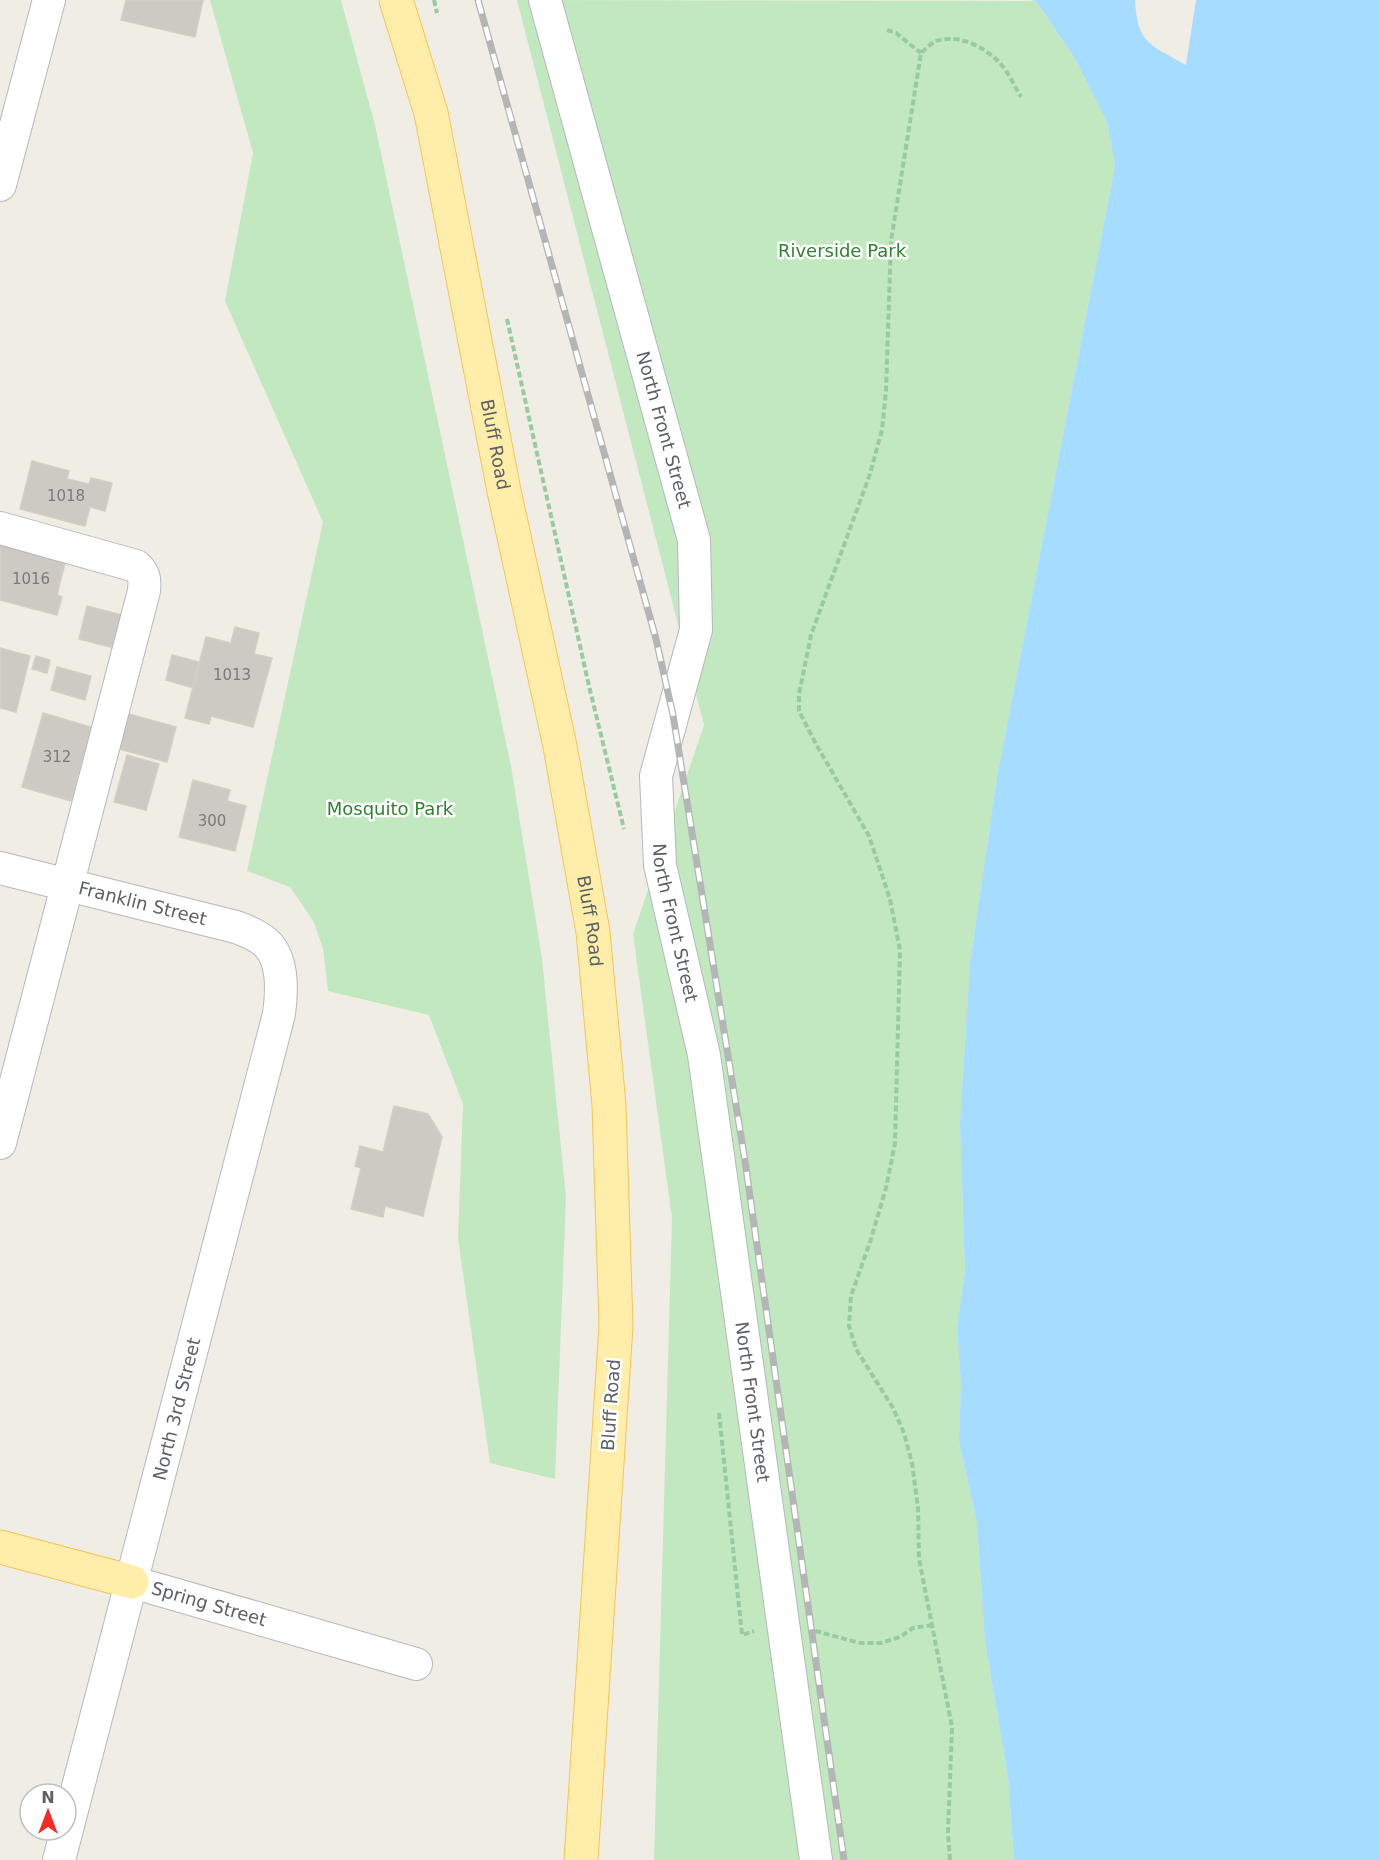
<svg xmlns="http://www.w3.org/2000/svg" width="1380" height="1860" font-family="'DejaVu Sans',sans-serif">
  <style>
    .green { fill: #c2e8c0 }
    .water { fill: #a5dcff }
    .building { fill: #cdc9c3; stroke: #d5cec2; stroke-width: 1.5 }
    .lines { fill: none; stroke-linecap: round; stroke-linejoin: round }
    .minor-casing { stroke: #b5b8bc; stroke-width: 34 }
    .major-casing { stroke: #f9c354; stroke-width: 35 }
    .path { stroke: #98caa4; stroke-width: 4; stroke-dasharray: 6 3; stroke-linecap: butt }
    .minor { stroke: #fff; stroke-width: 32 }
    .major { stroke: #ffedaa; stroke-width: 33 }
    .rail-casing { stroke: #b4b5b6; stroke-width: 7 }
    .rail { stroke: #fff; stroke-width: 4.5; stroke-dasharray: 14; stroke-linecap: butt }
    .labels { text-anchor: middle; stroke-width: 5; stroke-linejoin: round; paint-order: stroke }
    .number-label { font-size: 15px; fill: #787b7d }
    .park-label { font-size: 18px; fill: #308230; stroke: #fff }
    .street-label { font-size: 18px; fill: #5c6166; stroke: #fff }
  </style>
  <rect width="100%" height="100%" fill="#f0ede5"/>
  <path class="green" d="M210 0H341L375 125 511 766 542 959 566 1197 555 1479 490 1463 458 1238 463 1104 429 1015 328 991 323 949 314 922 290 887 247 871 323 522 225 301 253 153Z
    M517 0 1036 1 1074 57 1107 122 1115 166 997 777 970 963 960 1123 965 1271 957 1327 961 1384 959 1441 977 1523 985 1642 1008 1777 1014 1860H654L672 1218 633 934 704 725Z"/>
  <path class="water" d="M1030 0H1135C1137 44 1151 45 1186 65L1196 0H1380V1860H1014L1008 1777 985 1642 977 1523 959 1441 961 1384 957 1327 965 1271 960 1123 970 963 997 777 1115 166 1107 122 1074 57 1036 1Z"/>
  <path class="building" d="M126 0H203L195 37 121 20Z
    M32 461 69 471 67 479 89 484 91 478 112 483 105 511 90 507 85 526 20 509Z
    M0 542 49 552 47 558 65 563 57 595 62 597 57 615 0 600Z
    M87 606 122 615 114 648 79 639Z
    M235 627 259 633 254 654 272 658 253 727 211 716 209 724 185 718 206 637 231 643Z
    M0 648 30 656 16 712 0 708Z
    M172 655 199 662 193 688 166 680Z
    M36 656 50 660 47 673 32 669Z
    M57 667 91 676 85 700 51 690Z
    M43 713 91 727 71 801 22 787Z
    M129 714 176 727 167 762 119 749Z
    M127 755 159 764 146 810 114 802Z
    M193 780 230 790 227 801 246 806 235 851 179 837Z
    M394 1106 428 1114 442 1137 423 1216 385 1206 383 1217 351 1209 361 1168 355 1166 360 1146 383 1152Z"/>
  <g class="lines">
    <defs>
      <g id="minor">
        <path id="s1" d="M545 0 694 540 696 630 656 776 660 865 704 1055 816 1860"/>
        <path d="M0 185 49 0"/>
        <path d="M0 528 136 566C145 574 145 580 144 591L0 1143"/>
        <path id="s2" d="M0 868 236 927C247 931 257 935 265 942 284 958 282 992 279 1014L59 1860"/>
        <path id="s3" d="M132 1582 416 1664"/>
      </g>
      <g id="major">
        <path id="s4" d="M396 0 431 113 504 491 560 746 593 932 609 1105 616 1326 581 1860"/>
        <path d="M0 1547 132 1582"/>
      </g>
    </defs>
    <use href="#minor" class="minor-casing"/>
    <use href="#major" class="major-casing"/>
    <path class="path" d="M434 0 437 13
      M887 30 896 33 921 53
      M507 319 589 686 624 829
      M719 1413 742 1635 754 1631
      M815 1631 860 1643H881L900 1637 913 1628 932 1625
      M950 1860 948 1833 952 1727 919 1559 918 1508 912 1463 904 1433 893 1408 856 1349 849 1326 851 1296 871 1239 886 1188 895 1143 900 950 890 899 869 836 816 744 799 711V694L811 635 870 474 882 430 886 391 891 241 921 53C926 49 931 43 936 41 961 33 989 49 1004 68 1010 76 1015 87 1021 97"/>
    <use href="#minor" class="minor"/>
    <use href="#major" class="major"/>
    <defs>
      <path id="rail" d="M478 0 656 639 673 715 745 1161 844 1860"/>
    </defs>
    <use href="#rail" class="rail-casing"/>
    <use href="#rail" class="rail"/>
  </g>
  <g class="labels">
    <g class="number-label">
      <text x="66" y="501">1018</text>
      <text x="31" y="584">1016</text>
      <text x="232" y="680">1013</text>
      <text x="57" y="762">312</text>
      <text x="212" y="826">300</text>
    </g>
    <g class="park-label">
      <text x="842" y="257">Riverside Park</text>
      <text x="390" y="815">Mosquito Park</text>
    </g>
    <g class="street-label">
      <text dy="6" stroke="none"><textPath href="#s1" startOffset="446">North Front Street</textPath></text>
      <text dy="6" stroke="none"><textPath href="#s4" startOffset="456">Bluff Road</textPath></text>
      <text dy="6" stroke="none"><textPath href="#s2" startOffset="147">Franklin Street</textPath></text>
      <text dy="6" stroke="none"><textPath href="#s4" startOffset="942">Bluff Road</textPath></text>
      <text dy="6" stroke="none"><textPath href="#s1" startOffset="950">North Front Street</textPath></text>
      <text dy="6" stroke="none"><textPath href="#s1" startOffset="1436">North Front Street</textPath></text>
      <text transform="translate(611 1405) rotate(-86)" y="6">Bluff Road</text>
      <text transform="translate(177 1409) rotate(-76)" y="6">North 3rd Street</text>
      <text dy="6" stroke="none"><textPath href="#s3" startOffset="80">Spring Street</textPath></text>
    </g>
  </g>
  <g transform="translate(48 1812)"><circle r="28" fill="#ffffff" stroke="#bec0c2" stroke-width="1.5"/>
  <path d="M0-4.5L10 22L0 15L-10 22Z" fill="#f22d28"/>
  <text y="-9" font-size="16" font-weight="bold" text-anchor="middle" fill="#5c6166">N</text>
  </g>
</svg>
